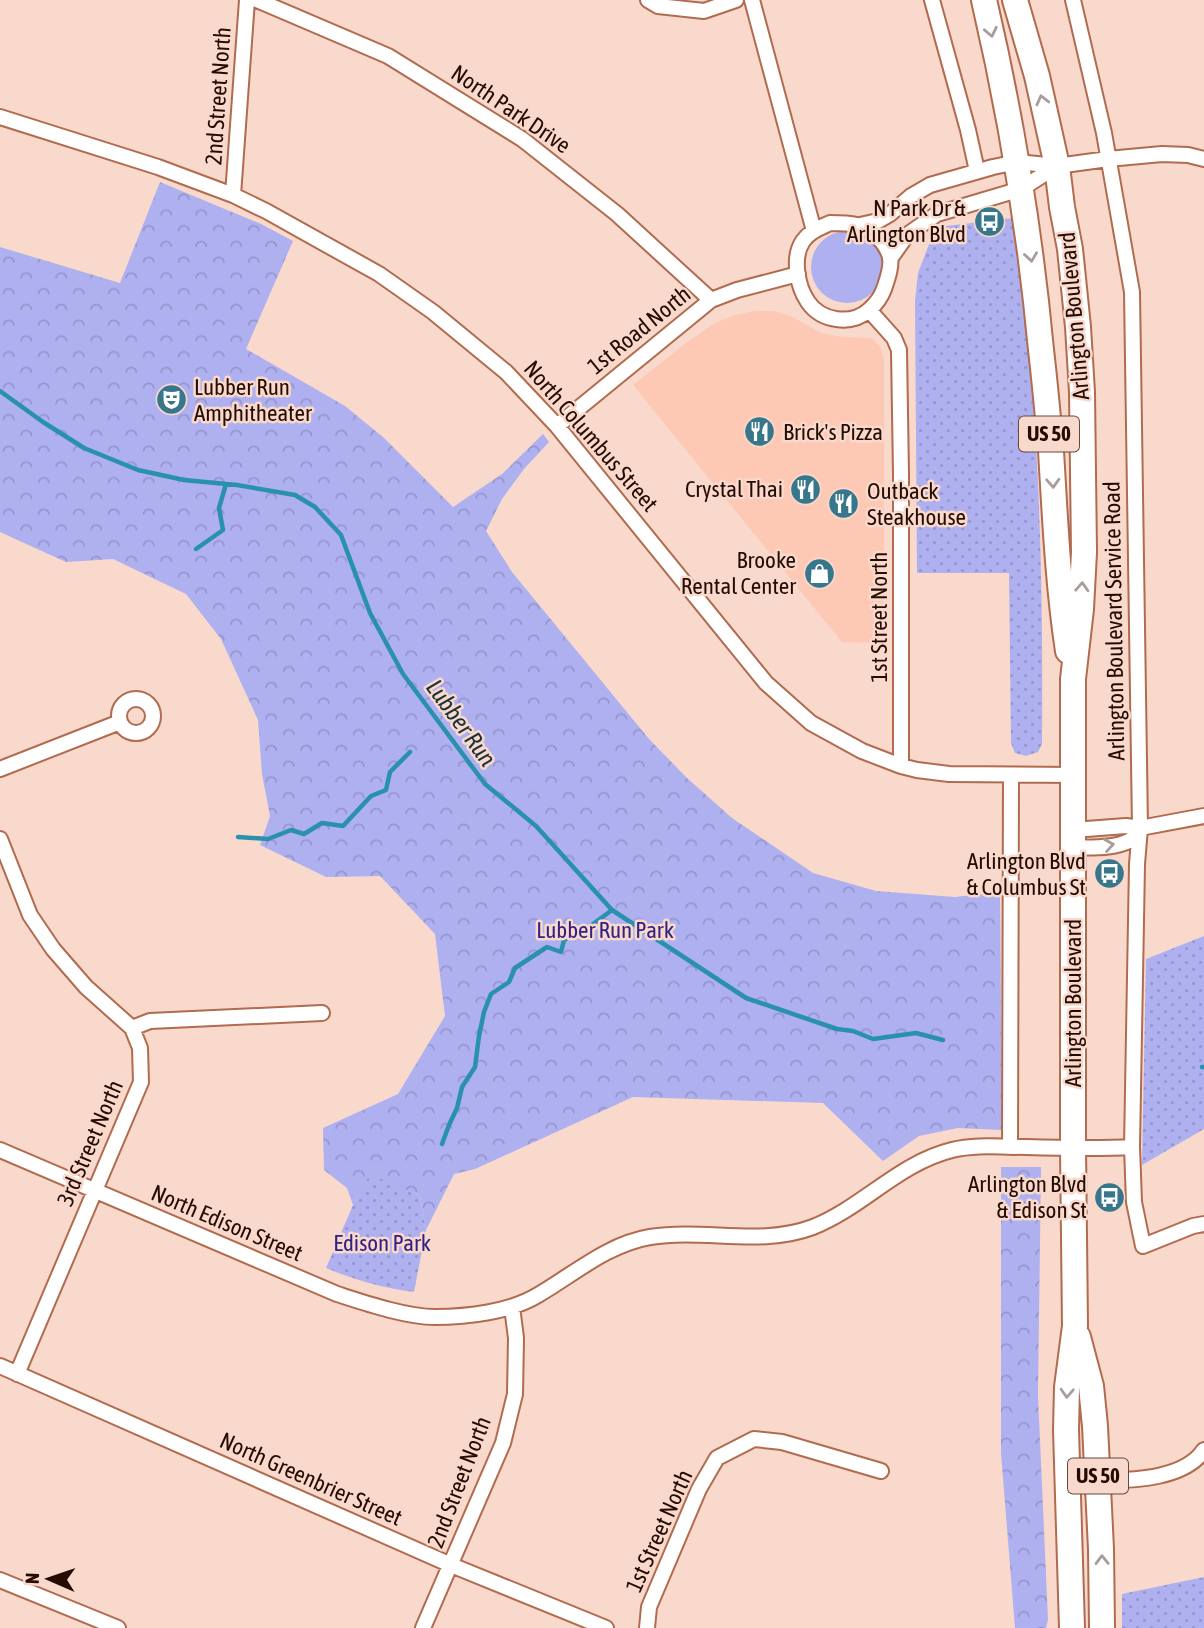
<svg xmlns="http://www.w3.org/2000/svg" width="1204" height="1628" font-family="'Asap Condensed',sans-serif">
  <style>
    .built { fill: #fdc9b5 }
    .green { fill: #aeb0f0 }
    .forest { fill: url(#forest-crowns) }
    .park { fill: url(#park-dots) }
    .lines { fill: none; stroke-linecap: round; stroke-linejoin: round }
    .stream { stroke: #2990ae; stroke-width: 4.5 }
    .street-casing { stroke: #b16b4f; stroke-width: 18 }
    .highway-casing { stroke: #b16b4f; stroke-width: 28 }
    .street { stroke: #fff; stroke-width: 14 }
    .highway { stroke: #fff; stroke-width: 24 }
    .oneway { stroke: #a89d9a }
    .labels { text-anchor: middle; stroke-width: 5; stroke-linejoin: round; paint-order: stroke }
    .shield { fill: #f8d9cc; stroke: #65493f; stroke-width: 2 }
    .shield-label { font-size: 21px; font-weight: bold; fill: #260b02 }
    .street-label { font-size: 23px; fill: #260b02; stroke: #f8d9cc }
    .poi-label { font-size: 23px; fill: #260b02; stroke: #f8d9cc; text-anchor: end }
    .park-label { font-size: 23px; fill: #322084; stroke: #f8d9cc }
    .water-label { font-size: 24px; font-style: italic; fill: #1b3139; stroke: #f8d9cc }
  </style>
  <defs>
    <pattern id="forest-crowns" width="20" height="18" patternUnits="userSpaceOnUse" patternTransform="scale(1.75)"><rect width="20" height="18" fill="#aeb0f0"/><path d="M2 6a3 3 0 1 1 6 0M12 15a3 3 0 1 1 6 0" fill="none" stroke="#9696cc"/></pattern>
    <pattern id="park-dots" width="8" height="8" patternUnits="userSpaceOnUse" patternTransform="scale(1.75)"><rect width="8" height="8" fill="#aeb0f0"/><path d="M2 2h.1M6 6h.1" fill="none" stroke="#9696cc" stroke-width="1.8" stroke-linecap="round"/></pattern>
  </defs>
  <rect width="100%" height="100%" fill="#f8d9cc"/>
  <path class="built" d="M755 311H774L791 316 821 333 842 337 872 338 880 346 884 359V643L842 642 633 385 686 343 715 323 735 315Z"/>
  <path class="green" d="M811 267a36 36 0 1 1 72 0a36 36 0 1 1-72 0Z"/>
  <path class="forest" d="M160 182 261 224 293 241 246 349 345 406 384 438 453 507 502 474 543 434 549 442 524 469 502 499 486 531 512 572 649 739 687 778 732 818 813 873 876 891 955 897 1000 892 1002 1130 958 1128 919 1136 883 1161 823 1103 633 1097 475 1169 454 1174 426 1230 420 1196 370 1175 353 1205 347 1188 324 1170 323 1128 398 1094 445 1016 435 934 380 876 326 877 260 845 270 816 262 774 258 720 221 639 186 594 113 559 66 562 0 532V247L120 283Z
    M1001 1167H1041L1038 1395 1048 1620 1046 1628H1015L1001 1453Z"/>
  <path class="park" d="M1013 218C1019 269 1026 320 1031 371 1041 495 1043 619 1042 744L1038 752 1026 756 1015 753 1011 743 1009 573H917L915 301 918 273 931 239 946 226Z
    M1204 936V1129L1142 1165 1146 959Z
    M370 1174 420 1196 426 1230 414 1292C383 1288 355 1280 326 1268L353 1205Z
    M1204 1577V1628H1122V1594Z"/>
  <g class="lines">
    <path class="stream" d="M0 391 43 422 84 448 138 470 184 480 237 485 295 495 315 507 341 535 370 613 403 674 485 784 536 826 612 910 746 998 837 1029 853 1031 873 1039 916 1033 943 1040
      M196 549 223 530 219 508 226 484
      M238 837 268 839 291 830 304 834 322 823 343 826 371 796 386 790 390 772 410 752
      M1202 1067H1204
      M442 1144 449 1125 457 1108 462 1087 475 1067 479 1036 484 1012 491 994 509 982 515 968 547 947 561 952 564 940 589 927 612 910"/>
    <defs>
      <path id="street" d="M257 0 388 56 522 139 617 214 711 300
        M648 0 658 6 704 11 736 0
        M752 0 814 231
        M932 0 968 130 977 171
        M1073 0 1104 133 1132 292 1140 828 1137 864 1132 1147 1134 1202 1143 1246 1193 1226 1204 1224
        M0 117 158 167 233 195 266 211 379 274 433 312 506 372 557 426 766 683 811 723 862 751 901 766 917 770 949 774 1073 775
        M233 195 247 0
        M830 223C839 223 848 223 857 225 872 228 886 243 890 257 892 267 887 280 884 289 881 297 876 304 869 310 851 326 821 321 808 302 797 286 792 257 803 241 810 231 820 228 830 223Z
        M860 225 878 221 890 214 911 196 930 185 993 167 1017 162 1057 166 1108 159 1162 154 1188 155 1204 159
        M890 259 907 235 937 214 1021 189 1057 166
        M869 310 894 338 899 350 901 475V766
        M557 426 711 300 737 290 798 274
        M119 716a17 17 0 1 1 34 0a17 17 0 1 1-34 0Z
        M0 769 120 722
        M1073 830 1126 826 1140 828 1204 816
        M0 839 30 915 53 949 86 987 132 1028 140 1048 141 1082 17 1374
        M1073 848C1090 847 1113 849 1129 841 1134 838 1137 833 1140 828
        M132 1028 150 1021 322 1013
        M1010 1147 1011 775
        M0 1150 337 1294C365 1303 406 1317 435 1317 467 1317 510 1312 538 1295 574 1274 608 1244 650 1237 705 1228 760 1247 813 1227 863 1207 899 1163 952 1150 975 1144 1002 1147 1026 1147 1061 1148 1096 1149 1132 1147
        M0 1366 451 1565 606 1628
        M1098 1481C1131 1480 1184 1480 1204 1450
        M0 1580 118 1628
        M423 1628 503 1443 515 1394 516 1338 512 1307
        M647 1628 649 1607 699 1489 717 1458 754 1439 782 1442 881 1471"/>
      <path id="highway" d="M984 0C1011 116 1030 232 1041 350 1045 384 1048 417 1051 451 1055 518 1058 585 1068 651
        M1015 0 1037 76 1057 166 1062 207 1070 249 1078 327 1082 392 1084 552 1081 609 1073 679V1148L1075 1326 1067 1387 1066 1430 1072 1628
        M1078 1337 1091 1386 1095 1426 1101 1549 1102 1628"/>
    </defs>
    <use href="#street" class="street-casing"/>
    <use href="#highway" class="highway-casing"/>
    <use href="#street" class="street"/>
    <use href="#highway" class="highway"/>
  </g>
  <defs><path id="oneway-chevron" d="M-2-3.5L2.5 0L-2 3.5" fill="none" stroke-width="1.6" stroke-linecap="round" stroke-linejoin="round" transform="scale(1.75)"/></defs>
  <g class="oneway">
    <use href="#oneway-chevron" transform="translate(991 32) rotate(78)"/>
    <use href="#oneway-chevron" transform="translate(1042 100) rotate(-104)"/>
    <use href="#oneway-chevron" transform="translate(1031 257) rotate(82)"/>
    <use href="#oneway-chevron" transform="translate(1053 483) rotate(87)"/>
    <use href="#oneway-chevron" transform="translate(1082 587) rotate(-87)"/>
    <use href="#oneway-chevron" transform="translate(1109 845) rotate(-9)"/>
    <use href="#oneway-chevron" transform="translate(1067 1393) rotate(93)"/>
    <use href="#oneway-chevron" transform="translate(1102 1560) rotate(-91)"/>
  </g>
  <defs>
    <symbol id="bus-disc" viewBox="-11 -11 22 22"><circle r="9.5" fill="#37768b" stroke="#f8d9cc"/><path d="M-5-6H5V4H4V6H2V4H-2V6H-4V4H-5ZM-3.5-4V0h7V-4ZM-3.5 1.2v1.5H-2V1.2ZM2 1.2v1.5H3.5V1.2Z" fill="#fff"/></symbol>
    <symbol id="theatre-disc" viewBox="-11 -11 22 22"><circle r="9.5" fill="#37768b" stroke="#f8d9cc"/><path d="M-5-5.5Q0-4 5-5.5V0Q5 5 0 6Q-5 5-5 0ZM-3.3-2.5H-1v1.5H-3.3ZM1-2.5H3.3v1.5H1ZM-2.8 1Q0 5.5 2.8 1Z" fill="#fff"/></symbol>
    <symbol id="restaurant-disc" viewBox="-11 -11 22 22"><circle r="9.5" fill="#37768b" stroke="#f8d9cc"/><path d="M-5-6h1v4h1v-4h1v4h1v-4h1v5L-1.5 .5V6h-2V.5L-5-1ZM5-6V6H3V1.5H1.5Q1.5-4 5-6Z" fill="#fff"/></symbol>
    <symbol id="shop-disc" viewBox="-11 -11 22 22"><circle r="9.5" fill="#37768b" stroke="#f8d9cc"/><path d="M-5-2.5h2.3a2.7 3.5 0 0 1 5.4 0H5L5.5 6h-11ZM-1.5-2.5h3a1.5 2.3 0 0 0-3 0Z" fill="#fff"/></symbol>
  </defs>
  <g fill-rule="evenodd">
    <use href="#bus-disc" x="972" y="204" width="35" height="35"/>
    <use href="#theatre-disc" x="154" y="382" width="35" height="35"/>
    <use href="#restaurant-disc" x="742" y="414" width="35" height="35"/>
    <use href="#restaurant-disc" x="788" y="472" width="35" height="35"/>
    <use href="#restaurant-disc" x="826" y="486" width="35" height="35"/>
    <use href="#shop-disc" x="802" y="556" width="35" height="35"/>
    <use href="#bus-disc" x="1092" y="856" width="35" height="35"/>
    <use href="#bus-disc" x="1092" y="1180" width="35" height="35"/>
  </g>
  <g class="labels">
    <g class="shield">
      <rect x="1019" y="416.5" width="60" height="35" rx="5"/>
      <rect x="1068" y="1458.5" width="60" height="35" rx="5"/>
    </g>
    <g class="shield-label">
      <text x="1049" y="441">US 50</text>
      <text x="1098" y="1483">US 50</text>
    </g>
    <g class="street-label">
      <text transform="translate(218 96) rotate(-86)" y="8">2nd Street North</text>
      <text transform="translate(511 109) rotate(34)" y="8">North Park Drive</text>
      <text transform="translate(1074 316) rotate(-95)" y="8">Arlington Boulevard</text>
      <text transform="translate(639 330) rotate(-39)" y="8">1st Road North</text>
      <text transform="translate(591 436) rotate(49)" y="8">North Columbus Street</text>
      <text transform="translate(879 617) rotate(-90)" y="8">1st Street North</text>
      <text transform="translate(1114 621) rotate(-91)" y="8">Arlington Boulevard Service Road</text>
      <text transform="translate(1073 1003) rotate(-90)" y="8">Arlington Boulevard</text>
      <text transform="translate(90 1143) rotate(-67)" y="8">3rd Street North</text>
      <text transform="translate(227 1223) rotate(23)" y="8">North Edison Street</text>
      <text transform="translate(311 1479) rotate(24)" y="8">North Greenbrier Street</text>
      <text transform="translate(459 1482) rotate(-69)" y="8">2nd Street North</text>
      <text transform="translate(659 1531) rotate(-66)" y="8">1st Street North</text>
    </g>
    <g class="poi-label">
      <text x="966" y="216">N Park Dr &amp;<tspan x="966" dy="26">Arlington Blvd</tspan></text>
      <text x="194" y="395" text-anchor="start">Lubber Run<tspan x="194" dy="26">Amphitheater</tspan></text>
      <text x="783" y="440" text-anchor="start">Brick's Pizza</text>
      <text x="783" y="497">Crystal Thai</text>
      <text x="867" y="499" text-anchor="start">Outback<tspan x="867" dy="26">Steakhouse</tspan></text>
      <text x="796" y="568">Brooke<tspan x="796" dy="26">Rental Center</tspan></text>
      <text x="1086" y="869">Arlington Blvd<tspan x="1086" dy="26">&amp; Columbus St</tspan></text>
      <text x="1087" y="1192">Arlington Blvd<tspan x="1087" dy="26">&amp; Edison St</tspan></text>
    </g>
    <g class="park-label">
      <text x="605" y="938">Lubber Run Park</text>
      <text x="382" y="1251">Edison Park</text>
    </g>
    <g class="water-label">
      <text transform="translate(461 723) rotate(54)" y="8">Lubber Run</text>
    </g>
  </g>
  <g transform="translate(49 1579) rotate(272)" stroke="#f8d9cc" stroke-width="5" paint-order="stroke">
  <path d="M0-5L12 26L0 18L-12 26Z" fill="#260b02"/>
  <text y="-10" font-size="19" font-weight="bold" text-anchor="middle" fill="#260b02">N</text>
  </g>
</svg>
